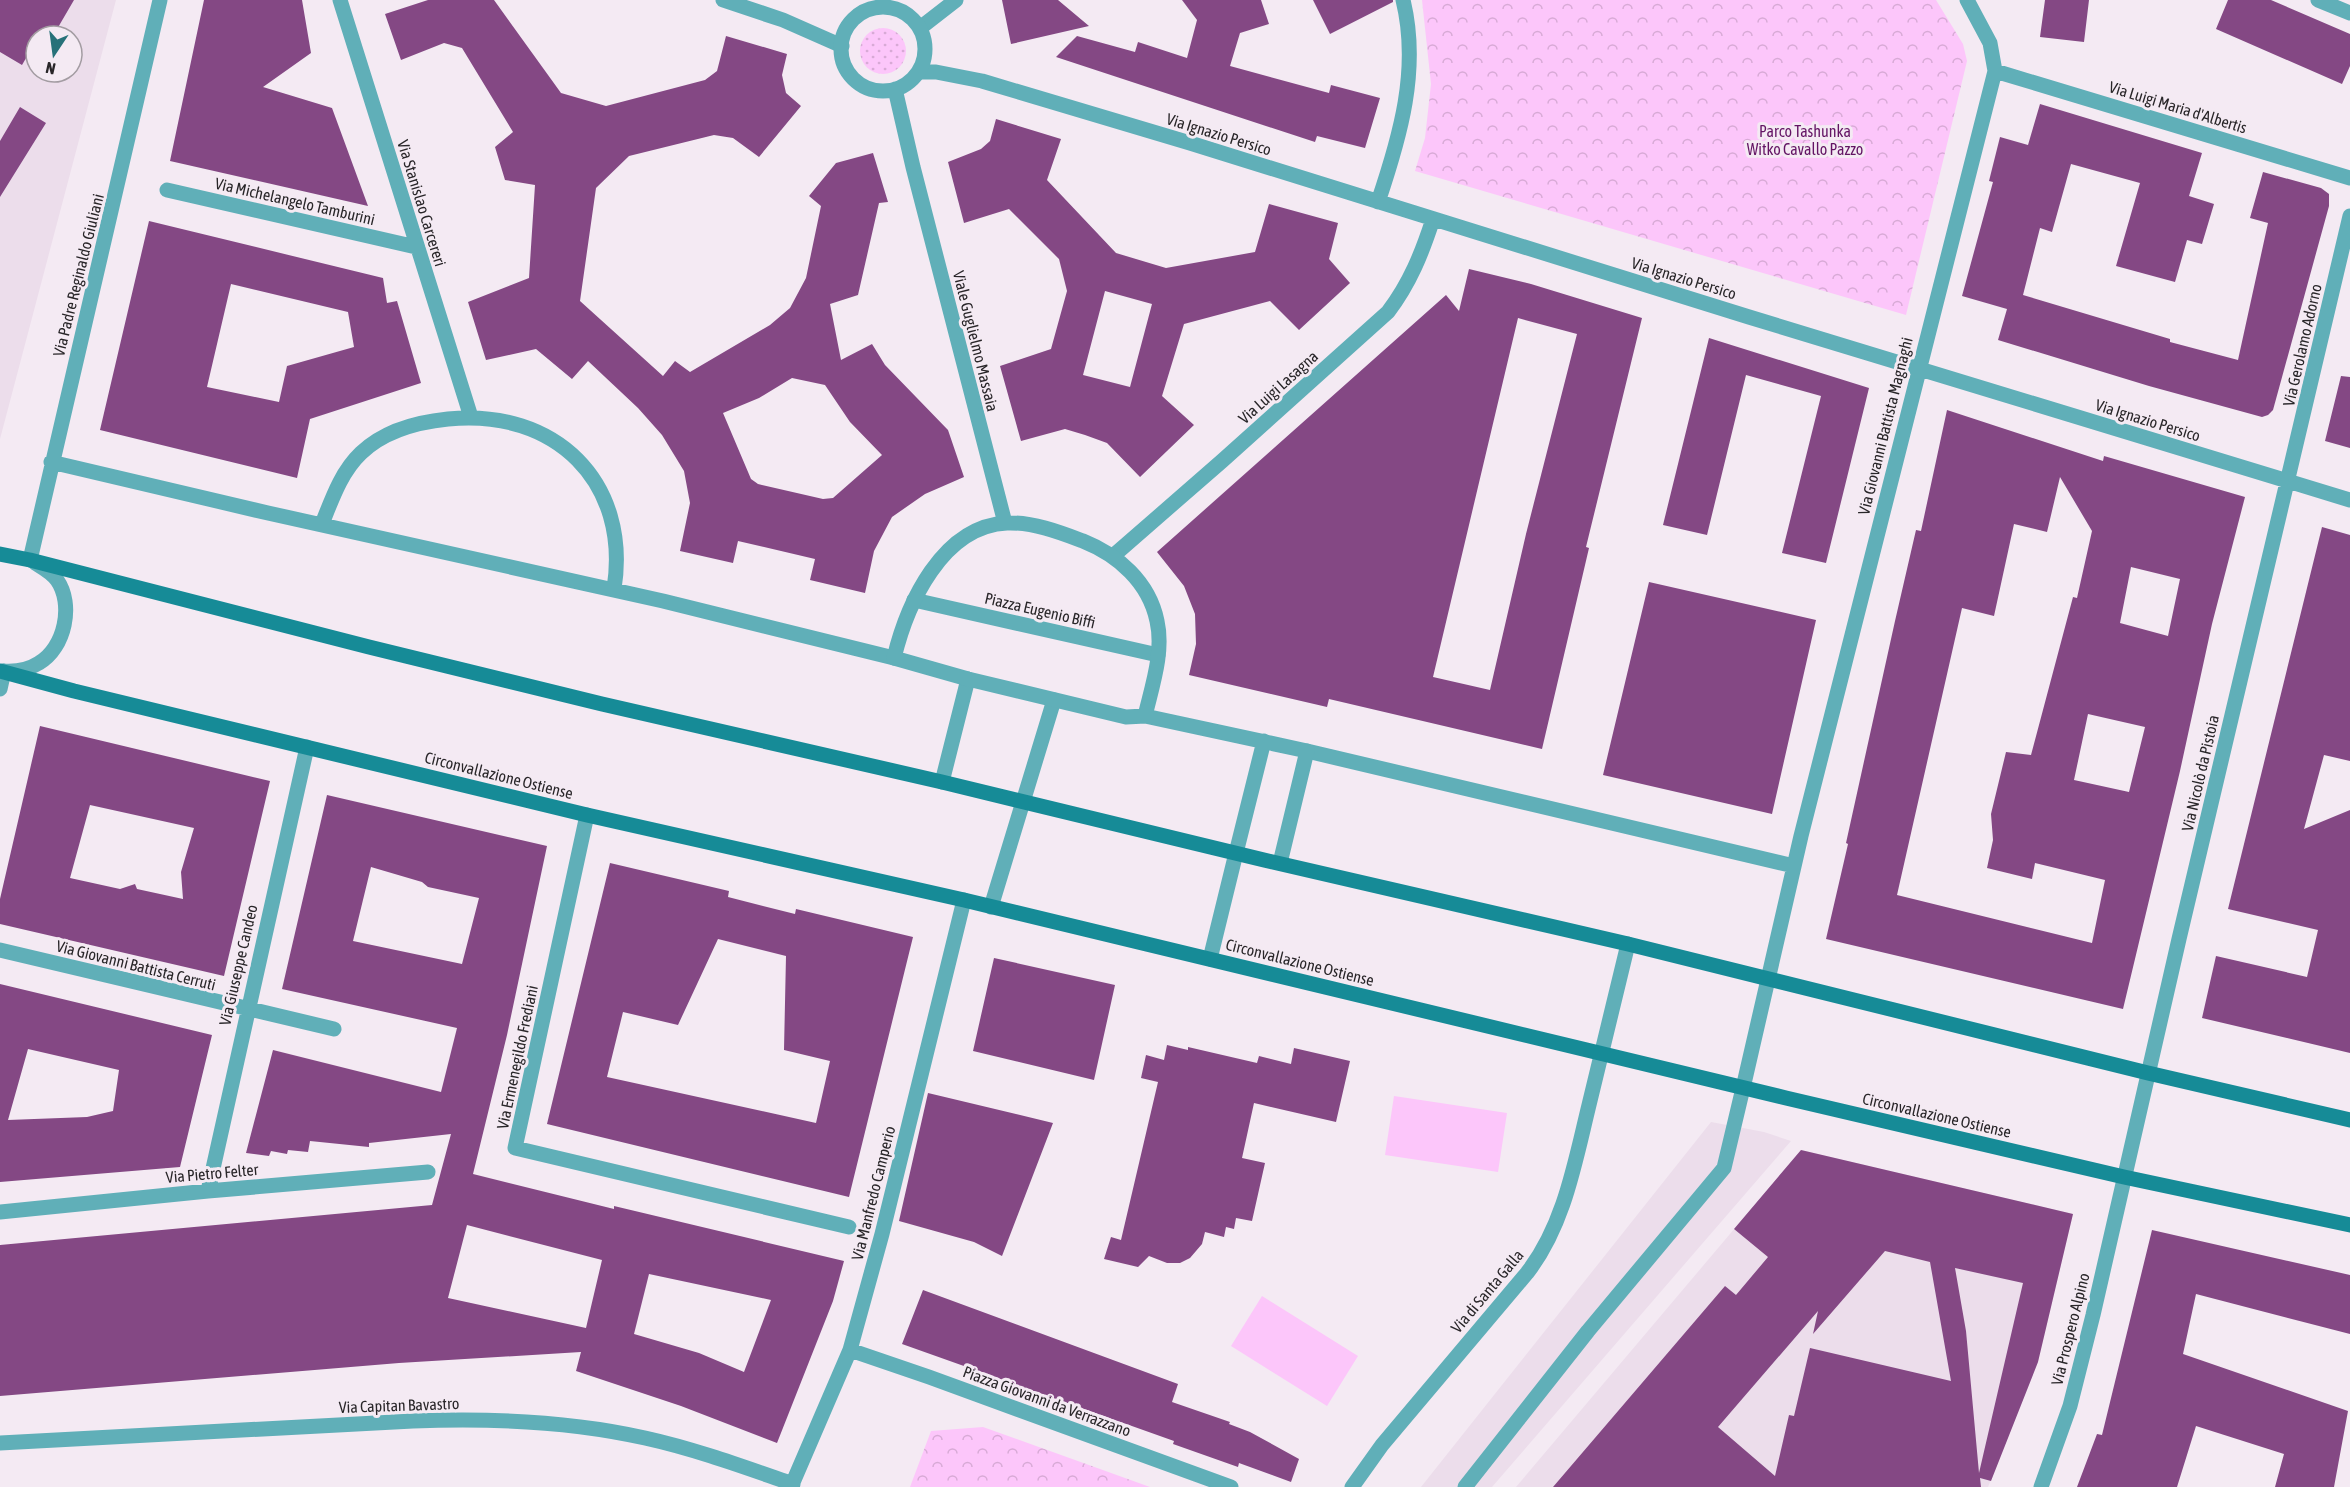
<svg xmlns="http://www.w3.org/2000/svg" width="2350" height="1487" font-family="'Asap Condensed',sans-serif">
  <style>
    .built { fill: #ecddeb; fill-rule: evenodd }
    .grass { fill: url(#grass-dots) }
    .park { fill: url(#park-crowns) }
    .pitch { fill: #fcc6fa }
    .building { fill: #844884; fill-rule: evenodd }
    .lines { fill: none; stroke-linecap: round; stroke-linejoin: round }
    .pedestrian { stroke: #60afb8; stroke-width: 15 }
    .minor { stroke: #60afb8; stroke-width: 15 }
    .tertiary { stroke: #60afb8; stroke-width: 15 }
    .secondary { stroke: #168b97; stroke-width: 15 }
    .labels { text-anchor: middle; stroke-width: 6; stroke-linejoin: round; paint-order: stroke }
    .street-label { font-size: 16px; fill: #292629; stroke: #f4eaf3 }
    .park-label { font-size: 16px; fill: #631464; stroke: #f4eaf3 }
  </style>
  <defs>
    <pattern id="grass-dots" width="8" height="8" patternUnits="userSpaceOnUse" patternTransform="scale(1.5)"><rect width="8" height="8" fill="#fcc6fa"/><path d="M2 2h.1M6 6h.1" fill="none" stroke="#d8aad6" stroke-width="1.8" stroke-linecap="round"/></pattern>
    <pattern id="park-crowns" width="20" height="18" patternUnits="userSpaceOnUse" patternTransform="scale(1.5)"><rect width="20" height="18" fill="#fcc6fa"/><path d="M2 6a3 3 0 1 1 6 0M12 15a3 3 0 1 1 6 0" fill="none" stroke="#d8aad6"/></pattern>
  </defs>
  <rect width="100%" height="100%" fill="#f4eaf3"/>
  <path class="built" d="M0 0H116L0 439ZM36 36H72V72H36Z
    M1711 1122 1764 1132 1791 1141 1492 1487H1421Z
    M1801 1150 2073 1214 2038 1362 1988 1487H1516Z"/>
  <path class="grass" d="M860 51a23 23 0 1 1 46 0a23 23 0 1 1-46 0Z"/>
  <path class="park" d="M1422 0H1936L1963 44 1967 61 1906 315 1415 171 1425 138 1431 84Z
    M983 1427 1150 1487H910L931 1431Z"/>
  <path class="pitch" d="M1394 1096 1507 1113 1498 1172 1385 1155Z
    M1262 1296 1358 1356 1327 1406 1231 1346Z"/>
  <path class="building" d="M0 0H74L53 36H36V41L22 65 0 52Z
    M204 0H302L311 53 263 87 332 108 368 206 170 161Z
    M428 0H494L561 93 606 106 705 80 717 71 726 36 787 54 782 75 786 93 801 106 759 157 733 138 714 135 629 156 596 188 580 301 663 376 675 361 690 372 770 325 790 308 806 278 821 206 809 196 836 163 873 153 888 202 879 203 858 295 830 304 841 360 872 344 885 365 948 430 964 477 925 494 892 517 874 551 865 593 810 580 815 559 738 541 733 563 680 551 690 503 684 471 662 435 638 408 588 361 572 379 536 349 486 360 468 302 529 278 535 185 505 180 495 147 513 132 462 48 444 43 401 60 385 14ZM792 378 825 385 850 422 882 455 833 498 823 499 758 484 751 479 723 413 759 398Z
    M1002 0H1058L1089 26 1011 44Z
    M1182 0H1261L1269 24 1240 33 1230 66 1329 93 1331 85 1380 98 1365 148 1317 136 1315 142 1056 57 1077 36 1135 52 1138 42 1187 58 1197 20Z
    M1313 0H1393V2L1330 34Z
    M2045 0H2089L2084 42 2040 37Z
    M2228 0H2271L2350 34V66L2342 84 2216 29Z
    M2040 104 2202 153 2189 196 2214 204 2202 244 2187 240 2175 282 2116 266 2140 183 2071 164 2052 232 2040 228 2023 295 2170 339V342L2238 360 2268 223 2250 218 2263 172 2321 188 2329 194V206L2273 410 2268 415 2262 417 2149 386 1998 340 2007 309 1962 296 1993 182 1989 181 2000 137 2028 145Z
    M20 107 46 123 0 197V141Z
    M996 119 1061 139 1047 180 1116 253 1166 268 1255 252 1269 204 1338 223 1329 259 1350 283 1299 330 1270 301 1184 324 1162 396 1194 425 1140 477 1107 443 1085 435 1065 429 1021 441 1000 366 1051 349 1067 291 1059 259 1009 209 964 223 948 162 981 149 990 141ZM1105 291 1152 304 1130 387 1083 375Z
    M149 221 383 278 387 303 397 301 421 383 310 419 297 478 100 430ZM231 284 348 312 354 347 287 366 279 402 207 387Z
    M1469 269 1531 284 1642 318 1586 547 1589 548 1542 749 1329 699 1327 707 1189 675 1196 644 1195 614 1184 586 1157 552 1446 295 1459 311ZM1518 318 1577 334 1526 534 1490 690 1433 677Z
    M1709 338 1869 388 1826 563 1782 553 1821 396 1746 375 1707 535 1663 525Z
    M2341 376 2350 377V448L2325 441Z
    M1947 410 2103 461 2104 456 2245 497 2212 624 2180 771 2123 1009 1826 939 1848 844 1846 843 1895 621 1916 530 1921 531ZM2060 477 2092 531 2077 598 2073 597 2031 755 2006 752 1991 814 1993 840 1987 868 2032 879 2035 863 2105 880 2092 943 1897 895 1962 608 1994 616 2014 524 2047 532ZM2131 567 2180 579 2168 636 2120 623ZM2088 714 2145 727 2129 792 2074 780Z
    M2322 527 2350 535V761L2324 755 2304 829 2350 810V1053L2202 1018 2216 956 2307 977 2318 930 2228 909Z
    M1649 582 1816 620 1772 814 1603 775Z
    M40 726 270 781 224 976 0 924V899ZM90 805 194 828 181 872 183 899 137 889 135 884 120 889 70 878Z
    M327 795 547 846 507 1035 473 1174 614 1209V1206L844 1261 833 1301 777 1443 681 1406 576 1371 581 1352 399 1363 0 1396V1245L432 1205 451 1134 369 1143V1147L310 1141 308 1152 288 1150 287 1154 271 1151 269 1156 246 1153 273 1050 441 1092 457 1028 282 989ZM371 867 422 882 428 887 479 898 462 964 353 941ZM467 1225 602 1260 586 1328 448 1298ZM649 1274 771 1300 744 1372 699 1353 634 1334Z
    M610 863 729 891 728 897 795 914 796 909 913 937 849 1197 547 1124ZM718 939 786 956 784 1050 830 1061 816 1123 607 1077 623 1012 678 1025Z
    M994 958 1115 985 1094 1080 973 1051Z
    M0 984 212 1035 180 1167 0 1182ZM28 1049 119 1070 113 1111 87 1117 8 1120Z
    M1167 1045 1188 1050V1047L1257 1063 1259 1056 1291 1064 1294 1048 1350 1061 1336 1122 1254 1103 1242 1158 1265 1163 1252 1221 1236 1218 1234 1229 1226 1227 1224 1237 1205 1232 1202 1244 1190 1258 1180 1263H1167L1149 1256 1138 1267 1104 1259 1111 1237 1121 1240 1158 1082 1141 1078 1146 1055 1164 1060Z
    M928 1093 1053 1123 1002 1256 974 1242 899 1221Z
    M1801 1150 2073 1214 2038 1362 1991 1481 1980 1478 1981 1487H1553L1725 1286 1736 1295 1768 1257 1734 1229ZM1885 1251 1930 1262 1951 1381 1810 1348 1794 1416 1789 1415 1775 1476 1718 1427 1818 1311 1813 1334ZM1955 1268 2023 1283 1979 1473 1966 1331Z
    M2152 1230 2350 1275V1334L2196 1294 2183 1354 2348 1411 2334 1487H2275L2284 1454 2196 1426 2177 1487H2077L2097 1434 2102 1435Z
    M923 1290 1178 1384 1172 1402 1230 1422 1229 1424 1250 1432 1299 1459 1291 1482 1239 1463 1238 1467 1173 1444 1174 1441 902 1344Z"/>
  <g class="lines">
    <path class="pedestrian" d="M914 600 1158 655
      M1465 1487 1588 1331 1724 1168 1743 1088"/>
    <path class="minor" d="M340 0 471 417
      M723 0 783 20 842 46
      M2318 0 2350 13
      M920 28 956 0
      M1995 71 2350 178
      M919 72H936L982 81 1190 143 1749 317 2350 500
      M167 190 416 247
      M1378 202C1400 137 1420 69 1403 0
      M51 462 268 513 663 601 894 658
      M322 524C332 499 341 472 361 453 384 431 418 422 448 419 555 408 631 482 614 589
      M1113 556 1222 461 1388 312C1410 283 1422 253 1433 219
      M30 560 160 0
      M3 671C16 672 28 670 39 663 65 648 74 604 57 580 51 572 43 568 35 563
      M0 689 4 671
      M1307 751 1794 866
      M942 782 968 679
      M587 815 515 1148 849 1227
      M991 907 1054 700
      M0 950 334 1029
      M1210 959 1236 853
      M1743 1088 1801 836 1995 71 1990 43 1967 0
      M208 1191 307 747
      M0 1212 208 1191 428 1172
      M850 1350 929 1377 1231 1487
      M0 1443 413 1421C490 1418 570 1421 645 1438 695 1449 744 1467 793 1484
      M791 1487 850 1350 882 1234 964 900
      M1352 1487 1382 1445 1527 1273C1564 1226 1575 1162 1589 1105 1602 1051 1615 998 1628 944
      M2041 1487 2070 1406 2093 1315 2179 939 2350 216"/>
    <path class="tertiary" d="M841 49a42 42 0 1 1 84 0a42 42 0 1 1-84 0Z
      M895 89 913 167 1005 523
      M1145 716C1152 686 1164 652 1157 621 1149 582 1118 555 1083 541 1059 532 1033 522 1007 523 942 526 907 604 894 658L968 679 1126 717 1145 716 1307 751 1280 863
      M1236 853 1264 741"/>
    <path class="secondary" d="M0 554 30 560 369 647 602 704 942 782 1264 860 1628 944 2148 1073 2350 1120
      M0 671 74 691 587 815 964 900 1786 1098 2124 1177 2350 1225"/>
  </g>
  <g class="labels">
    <g class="street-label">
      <text transform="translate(2178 107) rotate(17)" y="6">Via Luigi Maria d'Albertis</text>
      <text transform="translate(1219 134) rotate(17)" y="6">Via Ignazio Persico</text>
      <text transform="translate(295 201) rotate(13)" y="6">Via Michelangelo Tamburini</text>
      <text transform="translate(422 203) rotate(73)" y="6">Via Stanislao Carcereri</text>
      <text transform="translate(78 275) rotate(-76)" y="6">Via Padre Reginaldo Giuliani</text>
      <text transform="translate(1684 278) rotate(17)" y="6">Via Ignazio Persico</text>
      <text transform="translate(976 341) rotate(76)" y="6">Viale Guglielmo Massaia</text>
      <text transform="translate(2302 345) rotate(-77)" y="6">Via Gerolamo Adorno</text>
      <text transform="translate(1278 387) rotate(-42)" y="6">Via Luigi Lasagna</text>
      <text transform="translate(2148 420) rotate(17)" y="6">Via Ignazio Persico</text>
      <text transform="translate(1885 426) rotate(-76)" y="6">Via Giovanni Battista Magnaghi</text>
      <text transform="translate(1040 610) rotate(13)" y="6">Piazza Eugenio Biffi</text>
      <text transform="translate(2200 773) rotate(-77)" y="6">Via Nicolò da Pistoia</text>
      <text transform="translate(499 775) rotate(14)" y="6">Circonvallazione Ostiense</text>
      <text transform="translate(1300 962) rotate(14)" y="6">Circonvallazione Ostiense</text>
      <text transform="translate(136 965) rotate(14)" y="6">Via Giovanni Battista Cerruti</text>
      <text transform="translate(238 965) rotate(-77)" y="6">Via Giuseppe Candeo</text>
      <text transform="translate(517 1057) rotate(-78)" y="6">Via Ermenegildo Frediani</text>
      <text transform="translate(1937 1115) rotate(13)" y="6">Circonvallazione Ostiense</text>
      <text transform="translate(212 1173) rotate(-5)" y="6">Via Pietro Felter</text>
      <text transform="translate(873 1193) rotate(-76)" y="6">Via Manfredo Camperio</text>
      <text transform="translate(1487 1291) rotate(-50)" y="6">Via di Santa Galla</text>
      <text transform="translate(2070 1329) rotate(-76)" y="6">Via Prospero Alpino</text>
      <text transform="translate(1047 1401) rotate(20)" y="6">Piazza Giovanni da Verrazzano</text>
      <text transform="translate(399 1405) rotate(-2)" y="6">Via Capitan Bavastro</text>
    </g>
    <g class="park-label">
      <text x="1805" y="137">Parco Tashunka<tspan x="1805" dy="18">Witko Cavallo Pazzo</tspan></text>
    </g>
  </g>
  <g transform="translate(54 54) rotate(193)"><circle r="28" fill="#f4eaf3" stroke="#a39ca2" stroke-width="1.5"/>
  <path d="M0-4.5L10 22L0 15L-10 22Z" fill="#277179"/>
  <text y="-9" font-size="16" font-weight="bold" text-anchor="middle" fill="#292629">N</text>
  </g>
</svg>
